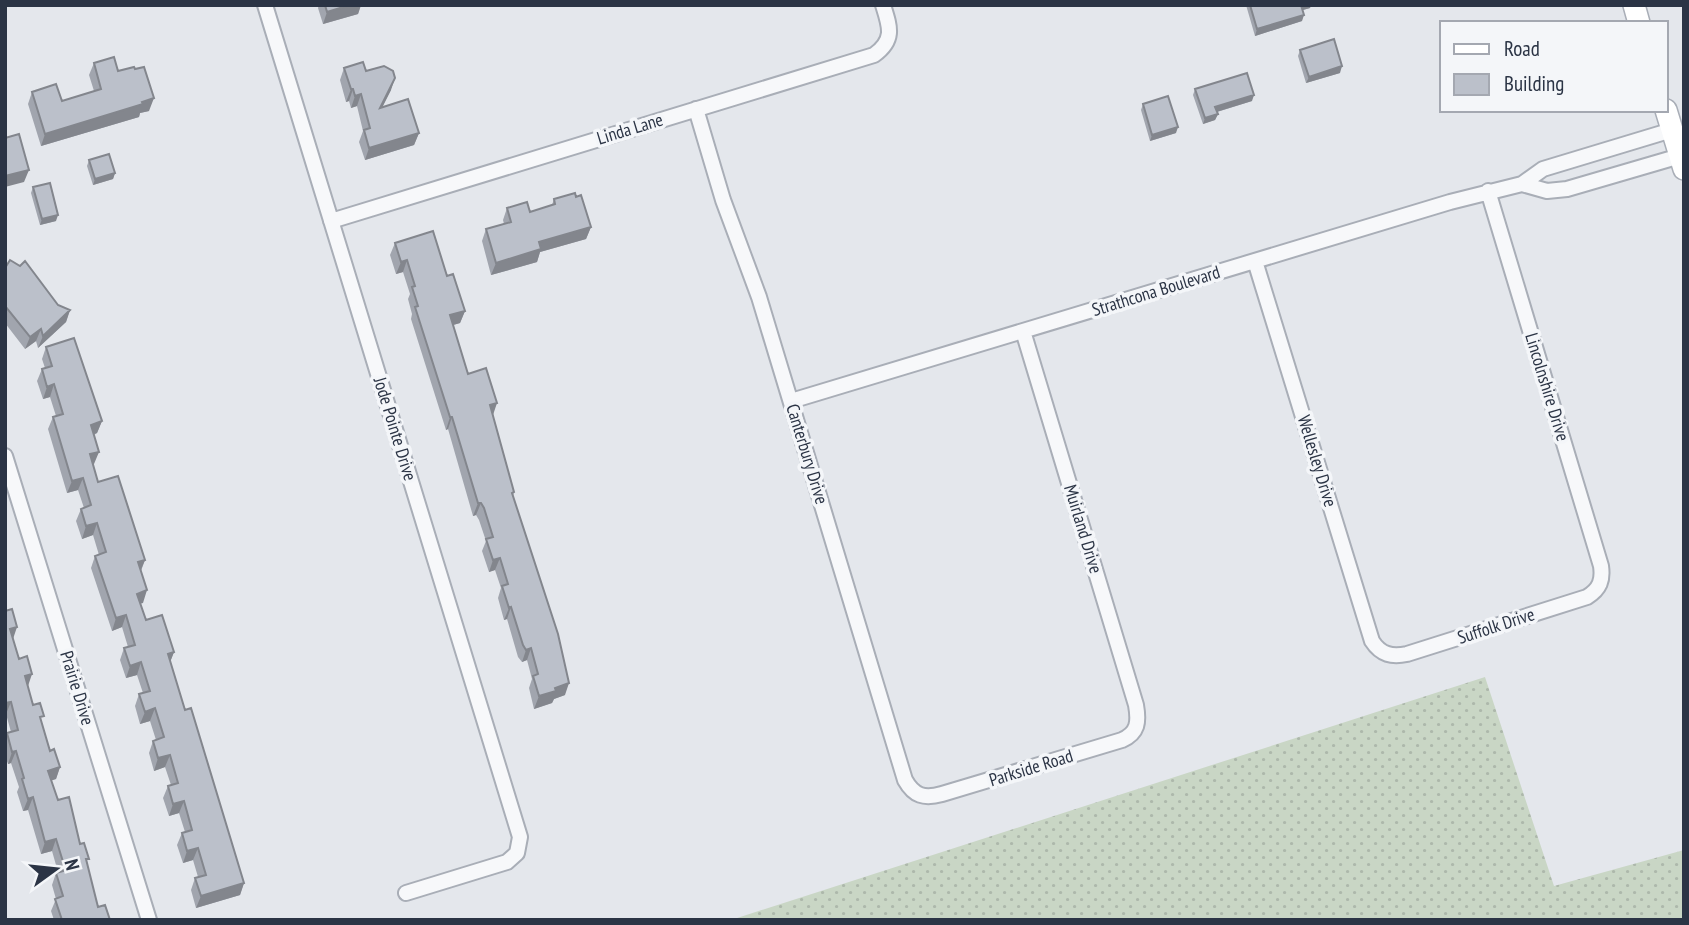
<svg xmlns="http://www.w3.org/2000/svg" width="1689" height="925" font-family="'PT Sans Narrow',sans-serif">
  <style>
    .grass { fill: url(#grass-dots) }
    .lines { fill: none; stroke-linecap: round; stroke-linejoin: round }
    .street-casing { stroke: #a9aeb7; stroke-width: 18 }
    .secondary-casing { stroke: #a9aeb7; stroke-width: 24 }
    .street { stroke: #f7f8fa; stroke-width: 14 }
    .secondary { stroke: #fff; stroke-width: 21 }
    .wall { fill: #a1a5ae }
    .shaded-wall { fill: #83868d }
    .building { fill: #bbc0ca; stroke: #83868d; stroke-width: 2 }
    .labels { text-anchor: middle; stroke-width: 7; stroke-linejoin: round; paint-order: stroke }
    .street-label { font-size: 18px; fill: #2b3445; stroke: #f4f6f9 }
  </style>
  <defs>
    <pattern id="grass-dots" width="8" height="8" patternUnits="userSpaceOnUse" patternTransform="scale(1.75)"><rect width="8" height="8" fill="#c9d6c5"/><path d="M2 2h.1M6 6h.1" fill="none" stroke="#adb8ab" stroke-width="1.8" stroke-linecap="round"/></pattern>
  </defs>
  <rect width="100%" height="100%" fill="#e4e7ec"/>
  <path class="grass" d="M1485 677 1554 886 1684 850V920H731Z"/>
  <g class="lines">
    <defs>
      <path id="street" d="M265 5 520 837 517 853 507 862 406 893
        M696 109 723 200 759 297 905 780C914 796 924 799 942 794L1122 740C1138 733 1139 722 1136 705L1023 331
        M1522 184 1547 191 1567 189 1680 156
        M331 221 874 55C895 40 890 27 883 5
        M1255 261 1372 641C1381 655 1392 657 1407 654L1587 597C1600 589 1603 580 1601 566L1488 191
        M791 401 1450 202 1522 184 1543 169 1672 130
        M5 456 149 920"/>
      <path id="secondary" d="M1634 5 1639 23
        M1666 110 1684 169"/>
    </defs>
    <use href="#street" class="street-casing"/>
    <use href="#secondary" class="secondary-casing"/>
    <use href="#street" class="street"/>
    <use href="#secondary" class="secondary"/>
  </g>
  <path class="wall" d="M319 5H361L358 14 323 24 318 8Z
    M1246 5H1311L1310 8 1303 10 1302 21 1255 36Z
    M1300 50 1340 73 1306 83 1298 56Z
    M94 63 118 71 149 111 140 113 139 117 41 146 28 104 32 92 62 101 94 91 89 75Z
    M344 68 366 71 391 90 382 107 419 133 414 145 365 160 359 142 363 131 357 106 351 108 349 101 346 102 340 80Z
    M1195 89 1252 101 1217 112 1218 114 1215 120 1203 124 1193 95Z
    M1143 104 1176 133 1150 141 1141 110Z
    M89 160 115 173 113 179 93 185 87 166Z
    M33 187 56 221 40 225 31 193Z
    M576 197 591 227 586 239 540 252 537 262 491 275 482 241 486 229 504 224 503 220 507 208 530 212 552 205 554 199Z
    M395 243 447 276 465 311 460 323 453 325 468 374 493 415 514 492 513 496 565 695 554 699 552 703 534 709 529 688 532 679 527 660 522 662 518 657 507 619 504 620 498 598 501 588 495 570 489 572 482 551 486 541 479 520 476 515 473 516 448 429 446 430 411 319 412 314 408 299 410 294 403 272 396 274 390 255Z
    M5 268 58 305 70 310 66 322 38 348 36 341 25 349 5 323Z
    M46 347 102 421 97 433 94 435V464H93L98 482 145 560 141 571 143 603H140L146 620 174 652 170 662 185 710 244 883 240 895 196 908 191 890 195 878 198 877 193 860 183 863 177 845 182 833 185 832 179 813 169 816 163 798 168 786 171 785 165 767 154 771 149 753 153 741 156 740 150 721 140 724 135 706 139 694 143 693 137 675 126 678 120 660 124 648 128 647 122 627 112 631 91 568 95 556 99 555 93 535 82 539 76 521 81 509 84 508 78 490 67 493 48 429 53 417 56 416 50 397 43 399 37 381 42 369 45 368 42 359Z
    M13 640 33 705 42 723 50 751 60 767 56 779 51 780 58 800 80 844 87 865 98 907 110 920H54L51 911 56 899 52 885 56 873 58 872 52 851 41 854 28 810 23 811 17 792 19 787 11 763 8 764 5 756V737L7 733 11 732 6 714Z"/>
  <path class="shaded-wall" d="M350 5H361L358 14 323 24 327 12Z
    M1301 5H1311L1310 8 1299 11Z
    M1304 15 1302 21 1255 36 1257 29Z
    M1342 66 1340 73 1306 83 1309 77Z
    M395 78 391 90 376 120 380 108Z
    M351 89H353L349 101 346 102Z
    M361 94 357 106 351 108 355 96Z
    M1254 95 1252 101 1213 113 1215 107Z
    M154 98 149 111 140 113 139 117 41 146 45 134Z
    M1218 114 1215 120 1203 124 1205 118Z
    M1178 127 1176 133 1150 141 1152 135Z
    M419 133 414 145 365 160 369 148Z
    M29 170 24 182 5 187V176Z
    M115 173 113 179 93 185 95 179Z
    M58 215 56 221 40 225 42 219Z
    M591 227 586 239 540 252 537 262 491 275 496 263 539 242Z
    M407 260 403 272 396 274 401 262Z
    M70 310 66 322 38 348 43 336Z
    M465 311 460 323 446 327 450 315Z
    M41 329 36 341 25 349 30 337Z
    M54 384 50 397 43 399 47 387Z
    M497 403 493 415 485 417 490 405Z
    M450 417H452L448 429 446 430Z
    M102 421 97 433 86 437 91 425Z
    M99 452 94 464 86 467 90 454Z
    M83 478 78 490 67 493 72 481Z
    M478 503H481L476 515 473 516Z
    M97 523 93 535 82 539 86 526Z
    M500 558 495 570 489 572 493 560Z
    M145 560 140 572 138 562Z
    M147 590 143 603 132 606 137 594Z
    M511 607 507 619 504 620 509 608Z
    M126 615 122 627 112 631 116 618Z
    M17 627 13 639 10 629Z
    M531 648 527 660 522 662 526 650Z
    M174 652 169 665 168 654Z
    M141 662 137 675 126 678 130 666Z
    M32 674 28 686 25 676Z
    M569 683 565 695 554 699 552 703 534 709 539 696 555 688Z
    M11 702 6 714H5V703Z
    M155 708 150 721 140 724 145 712Z
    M16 751 11 763 8 764 12 752Z
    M170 755 165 767 154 771 158 758Z
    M60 767 56 779 44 783 48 771Z
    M33 797 28 810 23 811 28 799Z
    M184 801 179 813 169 816 173 804Z
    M56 839 52 851 41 854 45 842Z
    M198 848 193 860 183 863 187 851Z
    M244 883 240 895 196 908 201 896Z"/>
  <path class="building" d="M325 5H350L327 12Z
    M1250 5H1301L1304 15 1257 29Z
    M1334 39 1342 66 1309 77 1300 50Z
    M114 57 118 71 134 67 135 69 144 67 154 98 142 102 143 104 45 134 32 92 56 84 62 101 101 89 94 63Z
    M363 62 366 71 384 66 393 71 395 78 380 108 408 99 419 133 369 148 364 130 370 128 361 94 355 96 353 89H351L344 68Z
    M1247 73 1254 95 1215 107 1218 114 1205 118 1195 89Z
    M1168 96 1178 127 1152 135 1143 104Z
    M19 134 29 170 5 176V138Z
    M109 154 115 173 95 179 89 160Z
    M50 183 58 215 42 219 33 187Z
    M575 193 576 197 581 195 591 227 539 242 541 249 496 263 486 229 511 222 507 208 527 202 530 212 555 204 554 199Z
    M433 231 447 276 453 274 465 311 450 315 468 374 486 368 497 403 490 405 514 492 512 493 558 634 569 683 555 688 556 691 539 696 533 676 538 674 531 648 526 650 523 645 511 607 509 608 502 586 508 584 500 558 493 560 486 539 493 537 484 508 481 503H478L452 417H450L415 307 418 306 412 287 415 286 407 260 401 262 395 243Z
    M10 260 20 266 25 261 58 305 70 310 43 336 41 329 30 337 5 306V268Z
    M74 338 102 421 91 425 99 452 90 454 98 482 118 476 145 560 138 562 147 590 137 594 146 620 162 615 174 652 168 654 185 710 191 708 244 883 201 896 195 878 206 875 198 848 187 851 182 833 192 830 184 801 173 804 168 786 178 783 170 755 158 758 153 741 164 737 155 708 145 712 139 694 150 691 141 662 130 666 124 648 135 645 126 615 116 618 95 556 106 552 97 523 86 526 81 509 91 505 83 478 72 481 53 417 63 414 54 384 47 387 42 369 52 366 46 347Z
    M12 609 17 627 10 629 19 659 27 656 32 674 25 676 33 705 40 703 44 716 40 717 50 751 54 749 60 767 48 771 58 800 69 797 80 844 84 843 89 859H86L98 907 105 905 110 920H62L55 899 63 896 56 873 63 871 62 866 64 865 56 839 45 842 33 797 28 799 22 779 24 778 16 751 12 752 7 733 18 730 11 702 5 703V611Z"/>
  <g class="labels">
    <g class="street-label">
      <text transform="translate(630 129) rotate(-17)" y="6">Linda Lane</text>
      <text transform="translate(1156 291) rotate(-17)" y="6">Strathcona Boulevard</text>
      <text transform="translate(1547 387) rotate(73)" y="6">Lincolnshire Drive</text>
      <text transform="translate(395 429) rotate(73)" y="6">Jode Pointe Drive</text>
      <text transform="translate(807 454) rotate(73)" y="6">Canterbury Drive</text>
      <text transform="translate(1317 461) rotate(73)" y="6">Wellesley Drive</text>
      <text transform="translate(1083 529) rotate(73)" y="6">Muirland Drive</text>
      <text transform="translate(1496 626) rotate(-18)" y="6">Suffolk Drive</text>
      <text transform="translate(77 688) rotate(73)" y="6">Prairie Drive</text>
      <text transform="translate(1031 768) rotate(-17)" y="6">Parkside Road</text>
    </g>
  </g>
  <rect width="1689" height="925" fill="none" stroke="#2b3445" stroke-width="14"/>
  <rect x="1440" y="21" width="228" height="91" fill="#f4f6f9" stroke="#a4a8b1" stroke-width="2"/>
  <rect x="1454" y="44" width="35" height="10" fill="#ffffff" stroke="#a4a8b1" stroke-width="2"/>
  <text x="1504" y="56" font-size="21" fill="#2b3445">Road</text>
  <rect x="1454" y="74" width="35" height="21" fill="#bbc0ca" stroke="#a4a8b1" stroke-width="2"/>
  <text x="1504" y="91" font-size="21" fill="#2b3445">Building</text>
  <g transform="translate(56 869) rotate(75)" stroke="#f4f6f9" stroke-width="5" paint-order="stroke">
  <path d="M0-5L12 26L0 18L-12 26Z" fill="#2b3445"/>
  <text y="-10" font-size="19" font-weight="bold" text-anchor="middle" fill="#2b3445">N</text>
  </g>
</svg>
